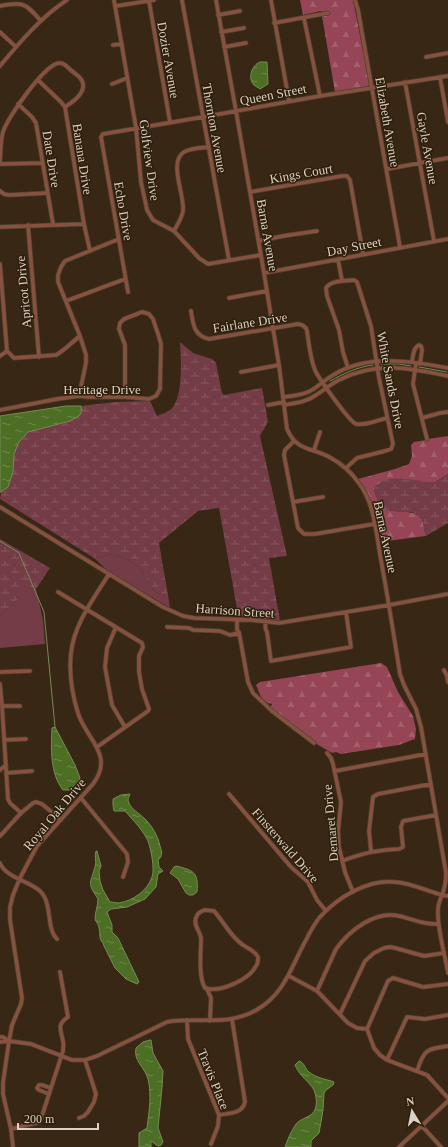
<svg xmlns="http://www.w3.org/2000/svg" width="448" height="1147" font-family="Georgia,serif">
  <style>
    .green { fill: #733c46 }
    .forest { fill: url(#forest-firs) }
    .wetland { fill: url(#wetland-marsh) }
    .water { fill: url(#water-ripples); stroke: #778c55 }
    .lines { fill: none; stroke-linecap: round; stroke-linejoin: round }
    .stream { stroke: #778c55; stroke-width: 1 }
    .minor-casing { stroke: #524230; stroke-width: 5 }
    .minor { stroke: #86513f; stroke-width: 3.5 }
    .labels { text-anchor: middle; stroke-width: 3; stroke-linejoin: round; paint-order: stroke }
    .street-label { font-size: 13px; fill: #dbd1c5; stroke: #2e1e0a }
  </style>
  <defs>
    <pattern id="forest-firs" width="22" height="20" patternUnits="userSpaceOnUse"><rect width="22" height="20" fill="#954555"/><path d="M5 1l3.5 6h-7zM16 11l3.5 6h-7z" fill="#a35f6c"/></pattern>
    <pattern id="wetland-marsh" width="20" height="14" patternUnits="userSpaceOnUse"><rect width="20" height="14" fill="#733c46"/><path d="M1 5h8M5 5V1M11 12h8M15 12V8" fill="none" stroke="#86575f"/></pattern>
    <pattern id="water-ripples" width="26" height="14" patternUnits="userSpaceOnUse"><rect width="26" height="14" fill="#4c6f25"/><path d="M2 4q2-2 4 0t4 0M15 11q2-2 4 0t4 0" fill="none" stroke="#6e894d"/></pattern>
  </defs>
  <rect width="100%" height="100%" fill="#382714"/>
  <path class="green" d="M113 554 131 561 141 570 152 588 157 593 168 595 170 608 108 571 94 558Z
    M22 585 27 588 36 589 43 620 45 644 0 648V615L19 599 13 592Z"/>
  <path class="forest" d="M300 0H353L370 85 367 87 335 92 322 16 330 14 329 11 322 12 321 11 303 15Z
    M448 436V474C443 476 439 481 435 482 413 485 392 470 374 488 374 492 376 496 378 500 384 519 409 505 421 518 424 521 424 531 426 536L379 542 369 497 358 479 395 469 409 464 412 456 411 445 414 442 426 440V441H428V439Z
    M381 663 387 667 398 692 413 716 416 729 415 739 399 745 341 754 336 752 332 753 313 742 270 710 272 704C261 702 260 694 256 685L260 682Z"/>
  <path class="wetland" d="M180 342 193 353 212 359 216 363 222 393 224 395 262 388 268 422 260 436 287 556 269 558 280 621 248 618 238 614 219 508 198 511 159 543 168 595 157 593 152 588 141 570 131 561 113 554 94 558 0 499 1 492 8 487 13 472 14 454 19 442 28 432 70 421 79 416 82 411 81 406 115 402 150 401 157 416C162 414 169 412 173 407 183 394 181 359 180 342Z
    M448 474V523L426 536 424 530 423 521 421 518 412 512H399L383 509 379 504 374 491V488C389 474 404 479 422 481 426 482 431 482 435 482 439 481 444 476 448 474Z
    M0 539 50 568 36 589 27 588 22 585 14 592 19 599 0 615Z"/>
  <path class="water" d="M260 62H267L268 84 260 89C258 87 256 87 254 85 247 78 252 65 260 62Z
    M66 406H81L82 411 79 416 70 421 28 432 19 442 14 454 13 472 8 487 1 492H0V416Z
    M55 727 75 765 80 778 77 787 70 790H63C50 774 51 748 52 728Z
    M130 794C129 797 127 800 129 803 132 810 139 813 145 819 152 826 158 836 160 846 162 852 163 856 158 860L159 867 163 871 158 874 156 887 145 899 127 907 111 909 107 912 112 925V932L118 938 139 982 137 984 126 979 115 968 104 946 103 943C98 938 101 934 99 928 99 925 96 922 95 919 95 912 98 906 98 899 87 882 90 885 95 867 97 861 94 856 96 851H97L101 866 99 871 100 881 103 890 110 902C113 902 117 903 119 903 133 901 148 890 152 877 155 869 151 849 148 841 143 830 133 820 125 811H114L113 805V799L121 795Z
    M176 866C193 870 199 872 197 892L193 895H189L186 893 178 879 170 873 174 867Z
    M150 1040H151L153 1053 163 1071 162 1087 158 1128 163 1142 161 1145 158 1146 151 1141V1147H139V1133L147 1128C149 1112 152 1095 148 1079 145 1067 133 1061 136 1048L143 1042Z
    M299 1061C305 1063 305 1069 309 1072 316 1078 326 1079 334 1082L333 1085 326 1090 324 1093 323 1110 319 1133 311 1141V1147H285C288 1139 291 1131 296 1124 300 1119 307 1118 312 1114 318 1108 317 1098 314 1090 309 1081 300 1077 295 1065Z"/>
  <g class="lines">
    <path class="stream" d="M381 364H399L411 366
      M419 367 447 372
      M330 381C343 374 357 367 373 365
      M0 541 19 553 44 612 55 727"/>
    <defs>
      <path id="minor" d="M114 0 136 128 141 182 147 210 153 220 174 231 199 258 208 264 261 255
        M182 0 229 260
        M216 0 236 111 264 273 279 365 287 429C297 452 312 447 331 458 342 464 351 472 358 482 375 503 376 534 381 560 388 598 394 636 400 674L404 685 416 709 421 727 446 873C446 880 445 888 442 895 440 900 438 904 438 910 437 928 445 955 448 973
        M271 0 289 101
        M355 0 358 10 400 247
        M149 1 170 122
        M0 6C24 1 26 4 41 21
        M116 6 154 0
        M218 15 240 11
        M304 18 320 96
        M274 23 328 13
        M0 32 16 47
        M221 32 244 28
        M113 45 122 44
        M224 47 246 43
        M426 57 448 53
        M0 66C20 42 41 17 67 0
        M440 77 448 122
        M38 80 61 102 65 107 84 224 90 251
        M405 82 434 241
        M112 84 127 78
        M18 104 32 117 36 123 53 224
        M0 162C1 152 0 142 3 132 7 118 46 62 60 63 65 63 68 68 72 71 75 74 79 76 81 79 89 91 73 102 65 107
        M0 164 43 163
        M387 169 448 158
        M0 191 4 194 9 195 48 193
        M250 192 342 176H347L350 180 363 254
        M28 225 39 357
        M0 227 84 224
        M174 231C177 225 182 218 183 211 185 195 168 162 184 152 191 148 201 148 209 147
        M259 241 283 236 317 231
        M338 259 342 281
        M0 264 7 351
        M264 273 448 239
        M128 292 101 137 103 134 203 117 320 96 448 76
        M229 298 267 291
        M66 301 125 279
        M191 311C193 324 194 336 209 339L298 324 302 325 306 328 307 331C309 344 310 358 315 370 319 379 349 421 356 424 365 426 378 420 387 418
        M0 356 7 351 14 358 56 355C65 350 72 342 80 336
        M412 362C413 356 413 348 419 345L421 346 422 350 420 364
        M416 363 413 384 427 439
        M241 372 279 365
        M79 396 86 363V355L80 336 58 282V275L61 267 65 261 119 239
        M283 397C293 396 304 395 312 390 320 385 327 378 335 374 370 354 410 361 448 368
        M268 405 284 402
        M284 405C295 403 307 402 316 395 324 390 331 384 339 380 376 361 409 368 448 376
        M0 410 57 399 79 396 88 397H125L149 399 156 396 160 389 161 344 158 334 153 319 149 314 142 312 124 319 120 323 119 329 125 345V397
        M422 418 440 413 448 412
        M294 441 285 450 284 455 298 528 304 534H315L374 524
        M314 450 320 432
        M346 468 357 458 385 451 391 449 393 444 379 378 371 326 357 282 354 280C345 281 331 280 326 288L327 296 339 330 343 352 348 368
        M293 502 323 497
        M0 507 163 607 183 616 194 618 252 620 279 623 389 605 448 594
        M58 592 142 643 143 647 139 656V672L142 689 149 709 148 711 97 747
        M237 620V630L239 632 248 682 253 693 272 711 314 743
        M266 622C265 625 265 629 267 632L271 661 351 647 346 612
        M116 627 107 648 105 667 112 705 125 727
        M167 627 189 628 193 630 220 631 230 635 239 633
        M444 670 447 676 448 682
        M0 672 30 671
        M0 684 2 706 8 799 10 803 21 813
        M2 706H20
        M4 740 26 739
        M327 753 331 758 333 764 341 802 338 832 339 847 345 872 353 892
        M0 770 6 765
        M335 771 426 754
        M6 773 32 771
        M229 794 291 867 308 882 317 900 326 911
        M81 798 127 854 128 862 123 877
        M0 836 21 813 33 803 36 802 42 804 61 820
        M371 851 369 831 373 797 378 794 431 784
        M342 861C363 853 377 850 399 849L403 847 401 827 403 821 436 815
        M0 863C5 877 29 881 40 891 50 900 48 919 52 931 53 934 55 937 57 939
        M205 910 214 911C224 922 230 936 243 945 249 949 255 951 258 957 258 960 258 964 256 966 249 980 219 993 205 988 198 976 201 953 201 938 200 931 193 925 196 918 197 913 201 911 205 910Z
        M289 976 317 991 348 1023 357 1028 367 1029 374 1048 380 1055 387 1060 427 1075 448 1098
        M207 989 211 998 210 1021
        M317 991 336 949C349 931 375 910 399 916 413 919 424 925 438 924
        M340 1014 365 961 374 953 384 948 390 947 395 948 424 956 444 953
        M187 1020 188 1039 219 1115 218 1126 211 1144
        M367 1029 388 981 393 978 423 987 448 984
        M0 1037H3L9 1041
        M0 1042 9 1041 31 1044 72 1060H85L97 1056 167 1022 172 1021C203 1018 230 1026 258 1009 285 993 292 965 306 940 310 932 315 923 320 917 338 897 368 879 395 882 411 883 427 891 442 895L448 896
        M387 1060 407 1017 425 1019 448 1015
        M417 1071C424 1049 427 1049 448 1046
        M49 1094 39 1090 37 1088 39 1085H42L51 1088
        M219 1115C230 1113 242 1114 245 1102L232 1019
        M79 1118 84 1116 88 1112 94 1102 96 1094 85 1060
        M40 1122 63 1051C63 1048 64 1045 63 1041 61 1030 56 1025 68 1017L60 972
        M421 1125 441 1147
        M11 1129 40 1122
        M13 1147 11 1129 3 1094V1083L9 1041 12 1025 21 1004 22 998 10 920V907L13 895 20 878 37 846 93 784C115 755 86 739 78 713 72 694 69 672 71 653 74 624 94 598 109 574
        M399 1147 448 1101"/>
    </defs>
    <use href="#minor" class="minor-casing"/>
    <use href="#minor" class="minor"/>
  </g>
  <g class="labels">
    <g class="street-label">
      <text transform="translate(169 60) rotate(80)" y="5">Dozier Avenue</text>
      <text transform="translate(273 94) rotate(-11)" y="5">Queen Street</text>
      <text transform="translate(388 122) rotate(80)" y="5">Elizabeth Avenue</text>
      <text transform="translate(215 128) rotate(80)" y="5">Thornton Avenue</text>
      <text transform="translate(428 148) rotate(80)" y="5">Gayle Avenue</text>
      <text transform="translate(52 159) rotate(81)" y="5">Date Drive</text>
      <text transform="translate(83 159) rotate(81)" y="5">Banana Drive</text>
      <text transform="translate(150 160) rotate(82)" y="5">Golfview Drive</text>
      <text transform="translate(301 173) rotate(-10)" y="5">Kings Court</text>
      <text transform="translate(124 211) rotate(80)" y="5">Echo Drive</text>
      <text transform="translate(268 235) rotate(80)" y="5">Barna Avenue</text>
      <text transform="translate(354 246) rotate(-11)" y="5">Day Street</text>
      <text transform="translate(23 292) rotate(-95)" y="5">Apricot Drive</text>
      <text transform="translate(250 322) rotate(-9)" y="5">Fairlane Drive</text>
      <text transform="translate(391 380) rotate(79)" y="5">White Sands Drive</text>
      <text x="102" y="394">Heritage Drive</text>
      <text transform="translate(386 537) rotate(78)" y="5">Barna Avenue</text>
      <text transform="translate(235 610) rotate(4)" y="5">Harrison Street</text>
      <text transform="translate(54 814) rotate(-50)" y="5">Royal Oak Drive</text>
      <text transform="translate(330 823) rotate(-95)" y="5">Demaret Drive</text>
      <text transform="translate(286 845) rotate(49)" y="5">Finsterwald Drive</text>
      <text transform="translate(214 1079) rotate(68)" y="5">Travis Place</text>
    </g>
  </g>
  <g transform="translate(412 1111) rotate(350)" stroke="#2e1e0a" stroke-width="3" paint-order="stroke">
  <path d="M0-3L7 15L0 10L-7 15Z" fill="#dbd1c5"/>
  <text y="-6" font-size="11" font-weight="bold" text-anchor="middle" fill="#dbd1c5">N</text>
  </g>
  <path d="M18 1123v6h80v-6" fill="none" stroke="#dbd1c5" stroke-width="2"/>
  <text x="24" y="1123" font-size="12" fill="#dbd1c5" stroke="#2e1e0a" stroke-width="3" paint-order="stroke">200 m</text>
</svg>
